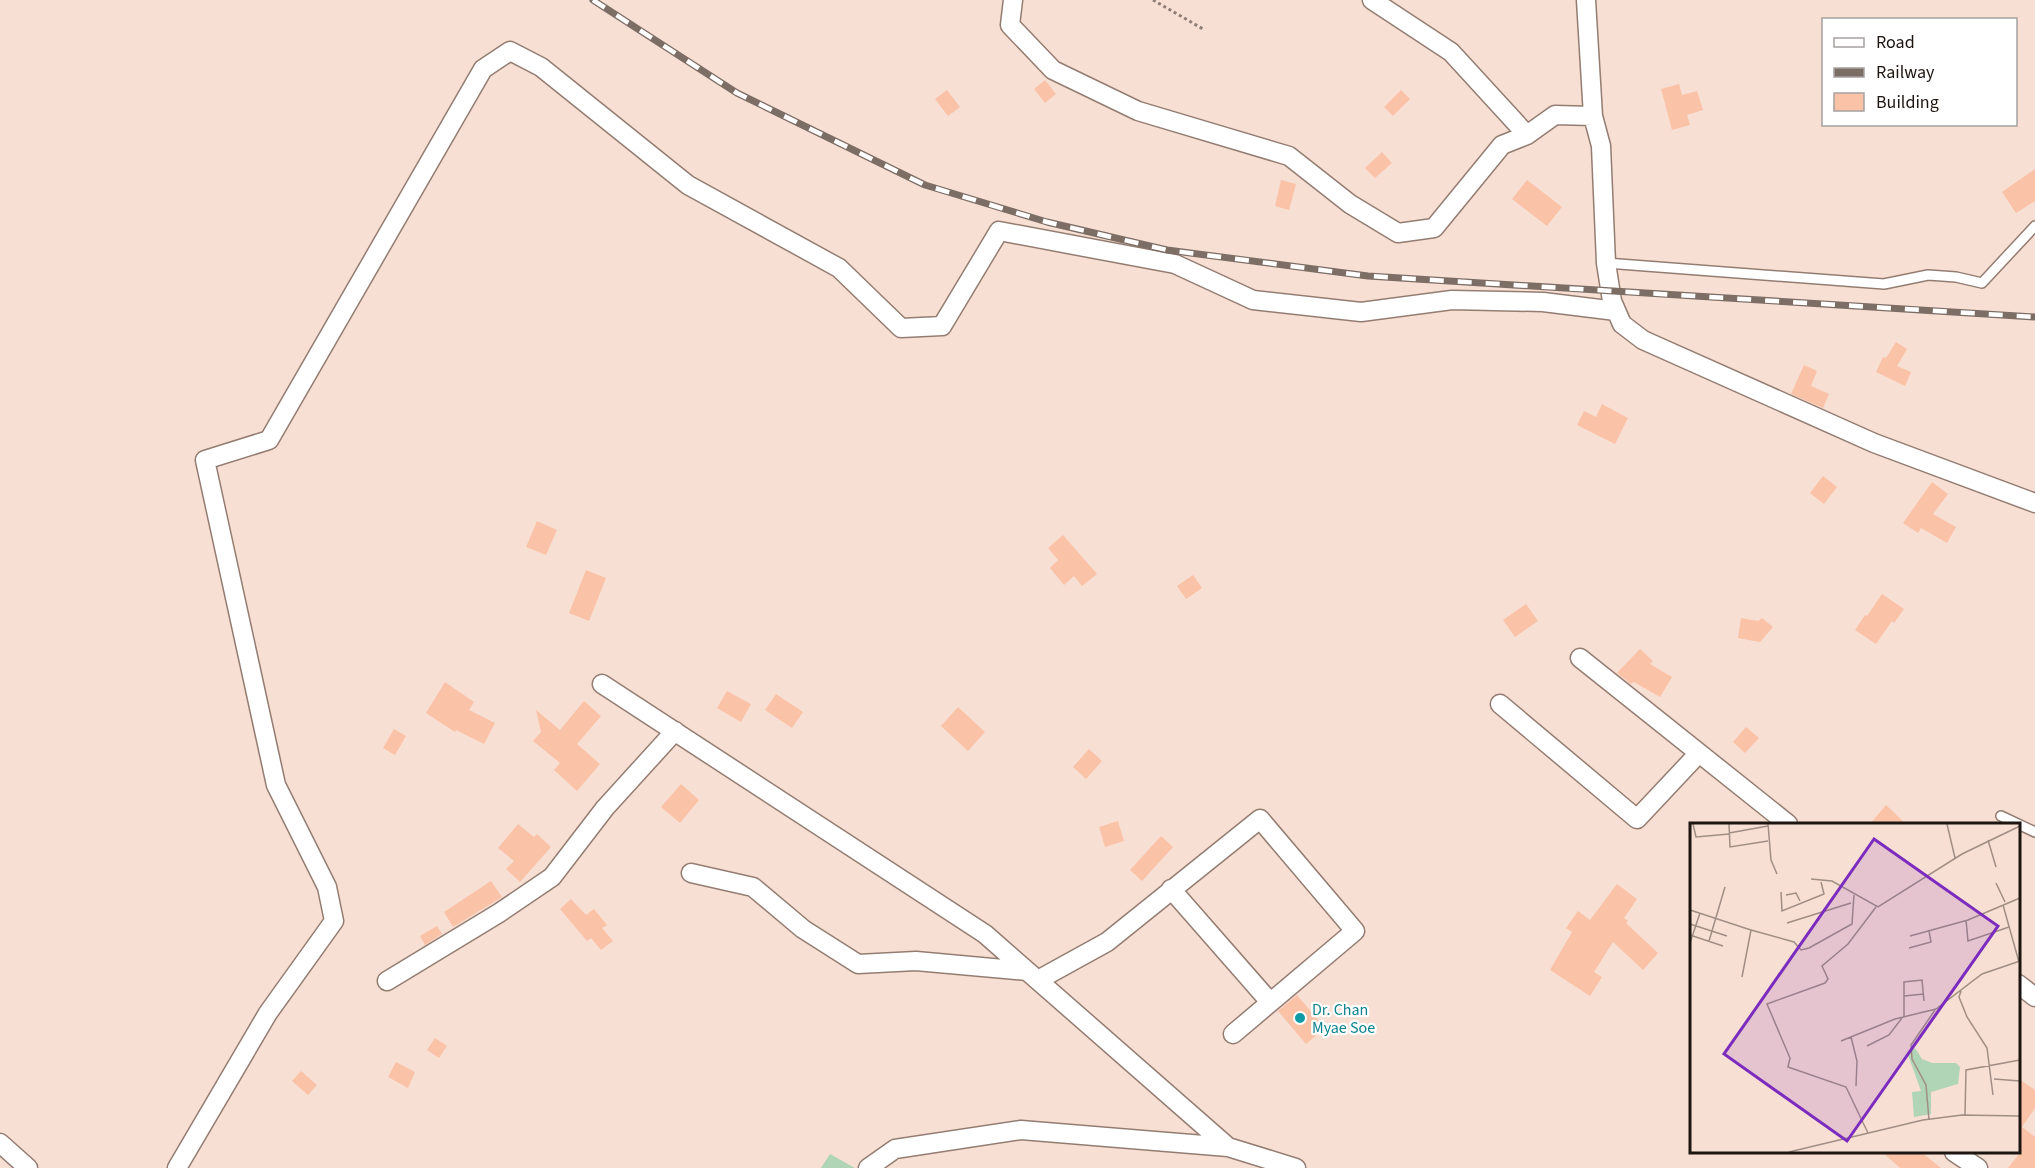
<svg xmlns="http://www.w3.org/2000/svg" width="2035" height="1168" font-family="'Source Sans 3',sans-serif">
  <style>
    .green { fill: #afd4b6 }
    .building { fill: #fac2a7 }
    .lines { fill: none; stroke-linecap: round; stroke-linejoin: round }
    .service-casing { stroke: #937d72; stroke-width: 12 }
    .minor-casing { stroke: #937d72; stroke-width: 21 }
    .path { stroke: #8f7e76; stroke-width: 3; stroke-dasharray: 3 3; stroke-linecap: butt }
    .service { stroke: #fff; stroke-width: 9 }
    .minor { stroke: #fff; stroke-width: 18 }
    .rail-casing { stroke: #7c6d65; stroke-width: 7 }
    .rail { stroke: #fff; stroke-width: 4.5; stroke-dasharray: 14; stroke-linecap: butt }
    .culture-dot { fill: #0f9aa8; stroke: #fff; stroke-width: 2 }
    .labels { text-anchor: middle; stroke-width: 4.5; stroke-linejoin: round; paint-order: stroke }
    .culture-label { font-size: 16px; fill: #0d838f; stroke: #fff; text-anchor: start }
    .inset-road { fill: none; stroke: #a08e85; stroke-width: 1.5 }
    .view { fill: #7b2cbf; fill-opacity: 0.15; stroke: #7b2cbf; stroke-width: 3 }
    .inset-edge { fill: none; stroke: #1d1511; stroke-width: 3 }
  </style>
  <rect width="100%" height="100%" fill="#f8dfd3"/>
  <path class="green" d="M830 1154 855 1168H821Z"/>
  <path class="building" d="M1045 80 1056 94 1045 103 1034 89Z
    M1679 84 1682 95 1697 91 1703 110 1687 115 1690 125 1672 130 1661 89Z
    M947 90 960 107 948 116 935 99Z
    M1401 90 1410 99 1393 116 1384 107Z
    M1382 152 1392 163 1375 178 1365 168Z
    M2035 169V201L2016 213 2002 192Z
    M1281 180 1296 184 1289 210 1275 206Z
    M1527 180 1562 207 1547 226 1512 199Z
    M1896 342 1907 349 1897 366 1911 372 1905 386 1876 372 1883 357 1886 358Z
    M1804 365 1817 371 1811 386 1829 394 1823 408 1791 394Z
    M1602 404 1628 418 1615 444 1577 425 1584 411 1596 417Z
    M1823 476 1837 487 1824 504 1810 493Z
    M1932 482 1948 494 1933 514 1956 527 1947 543 1921 528 1918 533 1903 523Z
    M537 521 557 530 546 555 526 547Z
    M1063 535 1097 574 1082 586 1074 576 1064 585 1050 568 1058 560 1048 548Z
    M586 570 606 578 589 621 569 613Z
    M1193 575 1202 588 1186 599 1177 586Z
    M1882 594 1904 609 1894 623 1892 621 1876 644 1855 630 1865 615 1867 616Z
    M1526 604 1538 621 1515 637 1503 620Z
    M1741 618 1758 621 1762 618 1773 627 1760 642 1738 638Z
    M1640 649 1653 661 1650 664 1672 677 1660 697 1634 682 1631 684 1617 673Z
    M445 682 474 702 469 710 495 723 484 744 456 730 455 732 426 713Z
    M727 691 751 704 741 722 717 708Z
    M776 694 803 712 792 728 765 710Z
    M584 701 601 716 577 744 600 764 577 791 554 770 560 763 533 741 541 732 536 710 560 730Z
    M958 707 985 732 968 751 941 726Z
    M1746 727 1759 738 1745 753 1733 742Z
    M394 729 406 736 395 755 383 748Z
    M1089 749 1102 761 1086 779 1073 767Z
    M681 784 699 800 680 823 661 807Z
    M1886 805 1907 825H1869Z
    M1118 821 1124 841 1105 847 1099 827Z
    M518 824 534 837 537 834 551 847 520 882 506 869 514 861 498 848Z
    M1161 836 1173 847 1142 881 1130 870Z
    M491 881 502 897 453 927 444 912Z
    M1617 884 1637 899 1624 918 1628 921 1626 923 1658 953 1643 970 1613 942 1594 972 1602 977 1590 996 1550 970 1572 932 1566 928 1578 911 1590 920Z
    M571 899 586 915 594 909 607 925 602 928 613 941 601 950 591 938 587 941 560 909Z
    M437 926 442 934 425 945 420 936Z
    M1297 995 1325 1028 1306 1044 1278 1011Z
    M435 1038 447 1046 439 1058 427 1050Z
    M396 1062 415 1072 408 1088 388 1077Z
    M301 1071 317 1085 308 1095 292 1081Z
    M2019 1079 2035 1090V1108L2022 1127 2035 1137V1168H2008L2019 1154Z
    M1882 1152H1921L1941 1168H1900Z"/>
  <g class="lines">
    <defs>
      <path id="service" d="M1606 263 1884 284 1928 275 1956 277 1982 283 2035 226
        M2001 816 2035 832"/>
      <path id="minor" d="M1013 0 1010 25 1053 70 1138 111 1289 156 1350 204 1398 233 1434 228 1502 145 1527 135 1555 115 1593 116
        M1372 0 1451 52 1527 135
        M1586 0 1593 116 1601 146 1606 263 1612 301 1622 324 1643 340 1874 443 2035 503
        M1580 658 1788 824
        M602 684 985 934 1228 1147 1296 1168
        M1500 704 1637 819 1699 753
        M691 873 753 887 803 929 858 964 916 961 1027 971
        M1171 889 1270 1002
        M1038 980 1107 942 1260 819 1355 931 1233 1034
        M387 981 499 913 552 877 605 808 675 731
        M2018 984 2035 997
        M0 1143 28 1168
        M1954 1152 1978 1168
        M177 1168 268 1013 334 921 327 887 276 785 205 460 269 440 483 69 510 51 541 67 688 185 839 268 901 328 942 326 999 231 1175 264 1253 300 1361 312 1452 300 1543 302 1616 311
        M868 1168 895 1149 1021 1130 1228 1147"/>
    </defs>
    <use href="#service" class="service-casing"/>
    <use href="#minor" class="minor-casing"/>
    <path class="path" d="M1153 0 1203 29"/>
    <use href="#service" class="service"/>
    <use href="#minor" class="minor"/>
    <defs>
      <path id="rail" d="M593 0 737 93 925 185 1047 222 1167 250 1368 276 2035 317"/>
    </defs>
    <use href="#rail" class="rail-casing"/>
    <use href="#rail" class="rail"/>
  </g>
  <circle class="culture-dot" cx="1300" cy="1018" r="6"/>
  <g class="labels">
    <g class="culture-label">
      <text x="1312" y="1015">Dr. Chan<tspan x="1312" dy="18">Myae Soe</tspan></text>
    </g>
  </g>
  <g transform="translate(1690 823)">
    <rect width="330" height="330" fill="#f8dfd3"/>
    <path d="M225 225 232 236 242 240H266L270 244 268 261 241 269V291L224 294 222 269 231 268 217 229Z" fill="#afd4b6"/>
    <path class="inset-road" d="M3 1 6 14 39 11M39 1 40 24 78 18M78 1 81 37 87 51M257 1 265 35M39 10 78 3M298 17 306 44M121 56 142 58 188 84 272 31 330 3M306 60 315 79M91 69 92 88 134 71 131 59M96 72 106 70 110 78M313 82 329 139M0 87 61 107 52 154M276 97 278 118 319 104M97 100 161 80M0 101 37 113M61 107 104 119 111 127 119 125 162 101 164 72M0 112 33 123M220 113 278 97 330 75M19 118 35 64M0 120 10 90M219 125 241 119 239 108M271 168 269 174 277 194 297 225 303 272M214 173 234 171M214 194V159L232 157 234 178M161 214 167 238 166 263M151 218 205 196 246 186 292 151 330 138M177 223 199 212 212 195M304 256 330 258M275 292 276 247 330 237M239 297 236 262 222 236 221 222 245 187M178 310 156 264 98 244 100 235 77 181 135 160 138 156 132 143 158 121 186 84M99 329 233 297 272 292 330 293"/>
    <path class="view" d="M184 16 308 103 157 318 34 231Z"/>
    <rect width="330" height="330" class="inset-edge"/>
  </g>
  <rect x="1822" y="18" width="195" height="108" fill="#ffffff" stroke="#a5a1a0" stroke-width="1.5"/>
  <rect x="1834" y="38" width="30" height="9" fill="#ffffff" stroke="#a5a1a0" stroke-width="1.5"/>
  <text x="1876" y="48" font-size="18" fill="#1d1511">Road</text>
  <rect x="1834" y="68" width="30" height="9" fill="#7c6d65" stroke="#a5a1a0" stroke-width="1.5"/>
  <text x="1876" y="78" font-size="18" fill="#1d1511">Railway</text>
  <rect x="1834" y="93" width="30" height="18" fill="#fac2a7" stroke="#a5a1a0" stroke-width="1.5"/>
  <text x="1876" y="108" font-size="18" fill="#1d1511">Building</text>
</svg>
